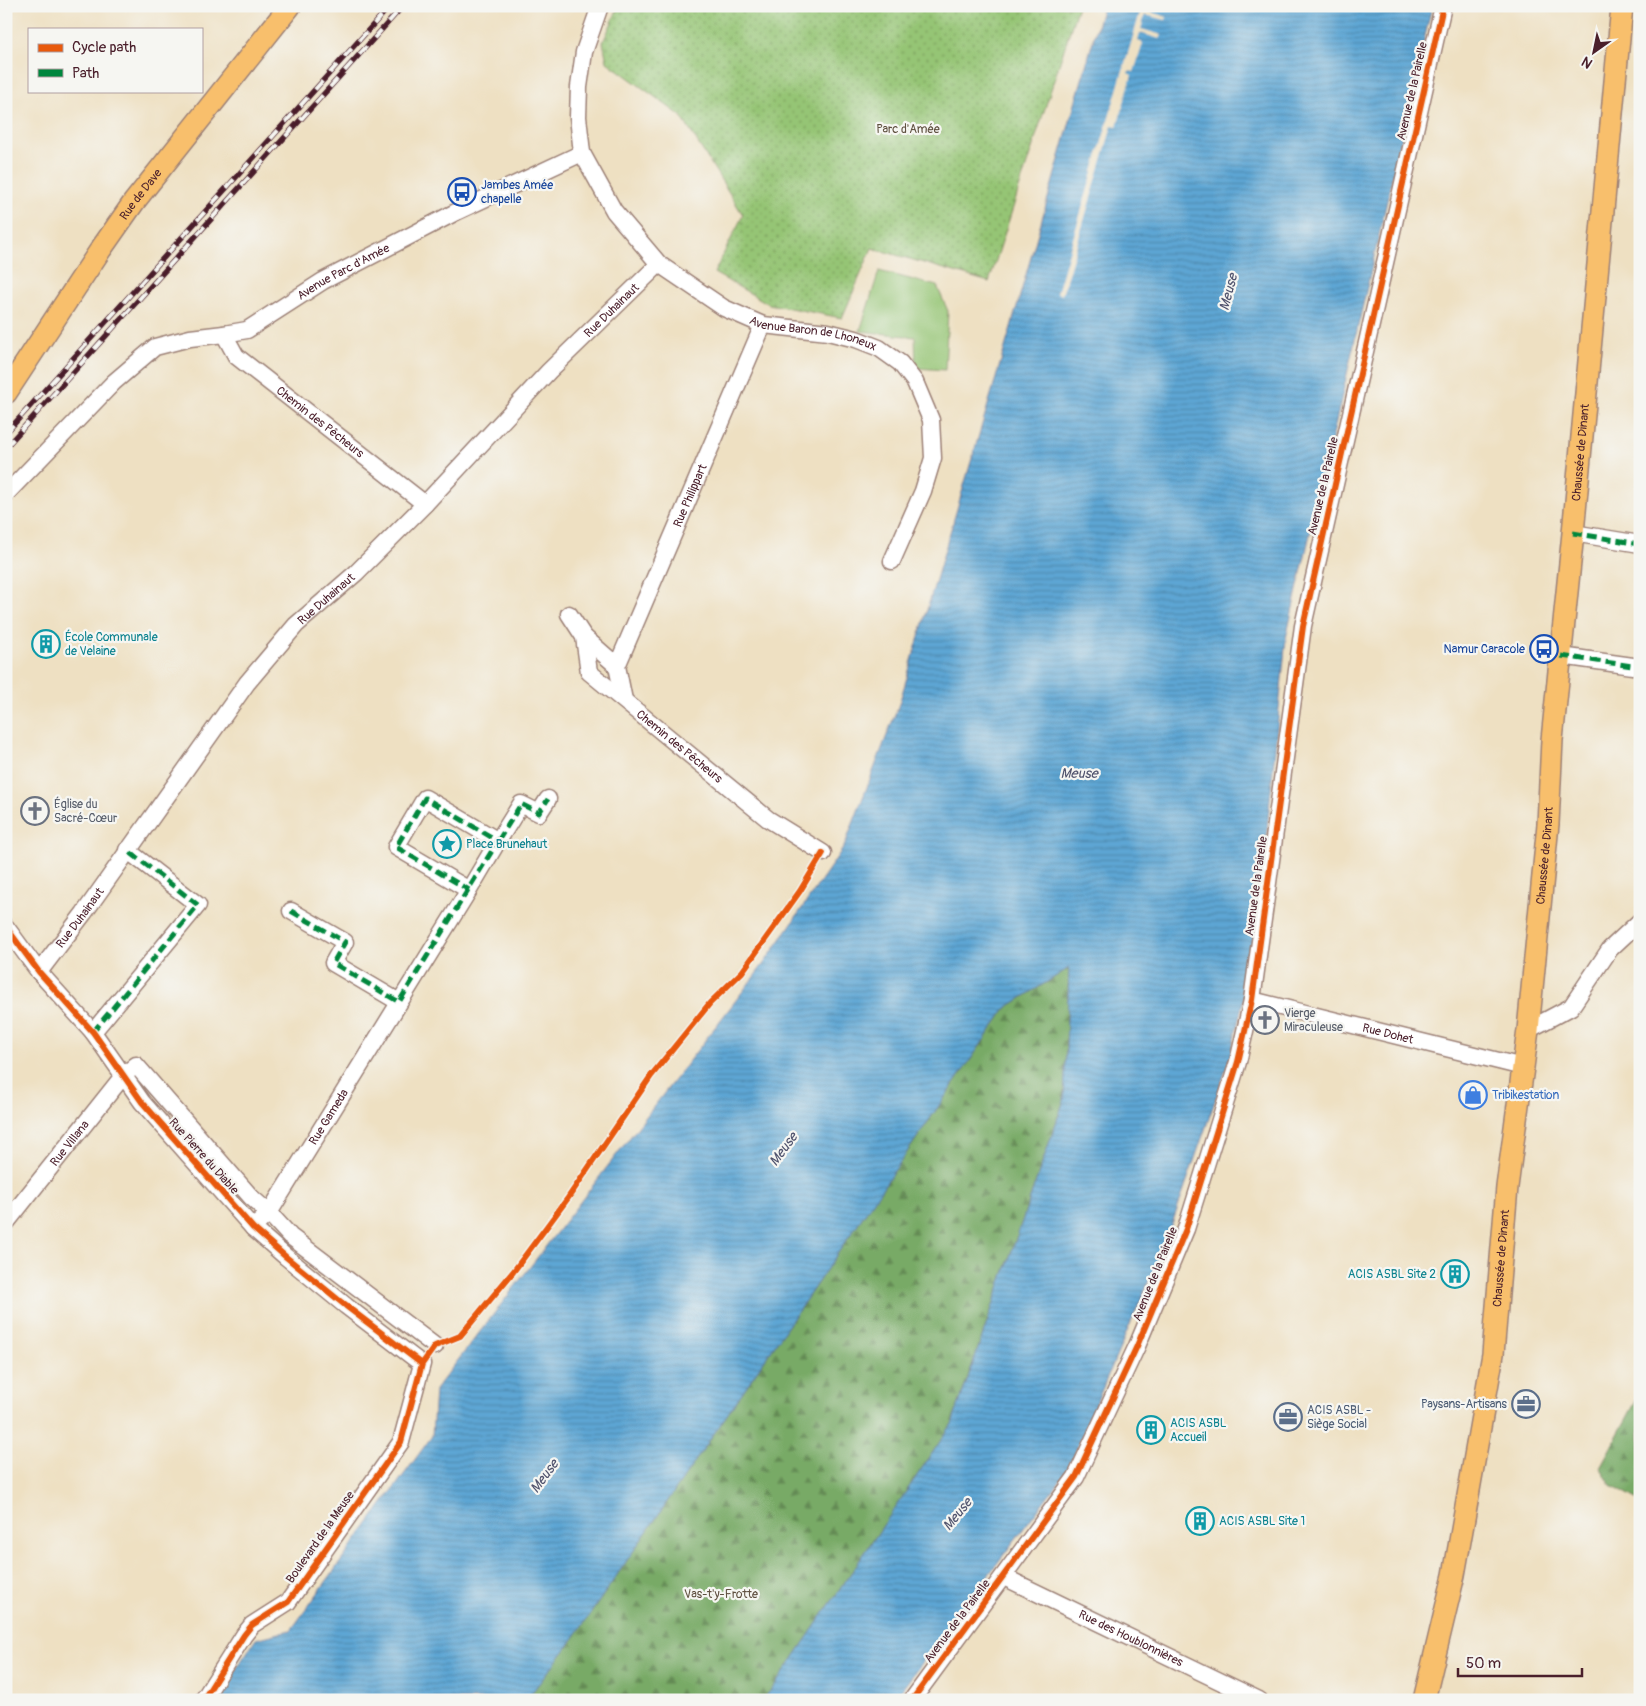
<svg xmlns="http://www.w3.org/2000/svg" width="1646" height="1706" font-family="Pangolin,sans-serif">
  <style>
    .green { fill: #95c574; stroke: #707250 }
    .forest { fill: url(#forest-firs); stroke: #616448 }
    .park { fill: url(#park-dots); stroke: #707250 }
    .water { fill: url(#water-rules); stroke: #546280 }
    .pier { fill: #eee0c2 }
    .lines { fill: none; stroke-linecap: round; stroke-linejoin: round }
    .minor-casing { stroke: #9c8076; stroke-width: 19 }
    .major-casing { stroke: #9c8076; stroke-width: 24 }
    .minor { stroke: #fff; stroke-width: 16 }
    .major { stroke: #f8bf6c; stroke-width: 21 }
    .rail-casing { stroke: #4a1f2b; stroke-width: 5.5 }
    .rail { stroke: #f6f6f2; stroke-width: 4; stroke-dasharray: 11; stroke-linecap: butt }
    .quiet { stroke: #00873e; stroke-width: 5; stroke-dasharray: 10 5; stroke-linecap: butt }
    .cycleway-casing { stroke: #f6f6f2; stroke-width: 9 }
    .cycleway { stroke: #e8590c; stroke-width: 6 }
    .labels { text-anchor: middle; stroke-width: 4.5; stroke-linejoin: round; paint-order: stroke }
    .street-label { font-size: 12px; fill: #4a1f2b; stroke: #f6f6f2 }
    .park-label { font-size: 12px; fill: #605141; stroke: #f6f6f2 }
    .transit-label { font-size: 12px; fill: #164399; stroke: #f6f6f2; text-anchor: start }
    .culture-label { font-size: 12px; fill: #0d838f; stroke: #f6f6f2; text-anchor: start }
    .worship-label { font-size: 12px; fill: #5b616d; stroke: #f6f6f2; text-anchor: start }
    .shop-label { font-size: 12px; fill: #366cbe; stroke: #f6f6f2; text-anchor: start }
    .service-label { font-size: 12px; fill: #4e5e75; stroke: #f6f6f2; text-anchor: end }
    .water-label { font-size: 14px; font-style: italic; fill: #52556f; stroke: #f6f6f2 }
  </style>
  <defs>
    <pattern id="forest-firs" width="22" height="20" patternUnits="userSpaceOnUse" patternTransform="scale(1.25)"><rect width="22" height="20" fill="#78aa66"/><path d="M5 1l3.5 6h-7zM16 11l3.5 6h-7z" fill="#648a54"/></pattern>
    <pattern id="park-dots" width="8" height="8" patternUnits="userSpaceOnUse" patternTransform="scale(1.25)"><rect width="8" height="8" fill="#95c574"/><path d="M2 2h.1M6 6h.1" fill="none" stroke="#7c9f5f" stroke-width="1.8" stroke-linecap="round"/></pattern>
    <pattern id="water-rules" width="6" height="5" patternUnits="userSpaceOnUse" patternTransform="scale(1.25)"><rect width="6" height="5" fill="#5da6d4"/><path d="M0 2.5h6" fill="none" stroke="#4f87ac"/></pattern>
  </defs>
  <rect width="100%" height="100%" fill="#f6f6f2"/>
  <filter id="ink" filterUnits="userSpaceOnUse"><feTurbulence type="fractalNoise" baseFrequency=".02" numOctaves="2"/><feDisplacementMap in="SourceGraphic" scale="10" xChannelSelector="R" yChannelSelector="G"/><feConvolveMatrix kernelMatrix="1 2 1 2 8 2 1 2 1" color-interpolation-filters="sRGB"/></filter>
  <filter id="wash" filterUnits="userSpaceOnUse"><feTurbulence type="fractalNoise" baseFrequency=".0096" numOctaves="4" result="noise"/><feDisplacementMap in="SourceGraphic" scale="20" xChannelSelector="R" yChannelSelector="G"/><feGaussianBlur stdDeviation="1.12" result="paint"/><feColorMatrix in="noise" values="0 0 0 0 0 0 0 0 0 0 0 0 0 0 0 0 0 1.4 0 .05"/><feComposite in="paint" operator="in"/></filter>
  <g filter="url(#wash)">
    <rect width="100%" height="100%" fill="#eee0c2"/>
    <path class="green" d="M879 271 937 286 948 311 945 370 916 368 915 337 860 331Z"/>
    <path class="forest" d="M1069 968 1064 1100 952 1424 773 1688 762 1700H526L569 1645 1006 1008Z
      M1640 1394V1502L1612 1486 1600 1467Z"/>
    <path class="park" d="M619 6H1078L989 282 872 248 842 318 769 304 714 273 743 215 681 116 607 62 603 42Z"/>
    <path class="water" d="M1103 6H1432L1286 638 1255 951 1229 1061 1166 1241 1067 1471 894 1700H762L773 1688 952 1424 1064 1100 1069 968 1006 1008 569 1645 526 1700H215L256 1639 291 1630 432 1436 435 1390 763 965 844 847 899 704 1009 334Z"/>
    <path class="pier" d="M1142 6H1148L1147 11 1167 17 1166 20 1145 15 1141 29 1162 35 1160 39 1140 33 1138 41 1143 43 1134 72 1129 71 1128 73 1132 75 1117 127 1112 126 1062 295 1057 293Z"/>
  </g>
  <g filter="url(#ink)">
    <g class="lines">
      <defs>
        <g id="minor">
          <path id="s1" d="M600 6 584 52 579 87 578 117 582 153 614 211 659 264 724 308 763 325 828 332 856 339 879 348 900 363 915 382 931 420 933 458 923 491 892 561"/>
          <path id="s2" d="M224 334 236 356 425 504"/>
          <path id="s3" d="M6 494 114 382 155 347 190 338 224 334 247 330 323 281 454 213 582 153"/>
          <path d="M1573 533 1640 544"/>
          <path id="s4" d="M569 614 584 637 589 672 768 819 823 853"/>
          <path d="M584 637 617 666"/>
          <path d="M1561 656 1640 667"/>
          <path id="s5" d="M624 700 617 666 763 325"/>
          <path d="M498 841 521 804 539 813 548 799"/>
          <path d="M291 911 345 942 333 963 399 1002"/>
          <path d="M6 927 39 972 93 1032 142 1102 253 1228 286 1257 346 1306 422 1364 401 1442 288 1602 252 1625 244 1635 203 1700"/>
          <path id="s6" d="M39 972 84 913 247 683 296 625 356 573 425 504 549 371 659 264"/>
          <path id="s7" d="M1252 1000 1523 1067"/>
          <path d="M1528 1030 1571 1007 1610 949 1640 921"/>
          <path d="M93 1032 198 905 127 850"/>
          <path id="s8" d="M6 1223 123 1076 136 1065 251 1197 269 1213 290 1236 435 1346"/>
          <path id="s9" d="M253 1228 269 1213 469 890 498 841 425 798 396 847 469 890"/>
          <path id="s10" d="M1004 1577 1259 1700"/>
          <path d="M912 1700 1076 1477 1137 1346 1186 1229 1238 1062 1252 1000 1303 626 1443 6"/>
        </g>
        <g id="major">
          <path id="s11" d="M6 393 101 249 134 202 290 6"/>
          <path id="s12" d="M1424 1700 1454 1575 1493 1354 1507 1187 1528 1030 1548 824 1552 740 1573 533 1622 6"/>
        </g>
      </defs>
      <use href="#minor" class="minor-casing"/>
      <use href="#major" class="major-casing"/>
      <use href="#minor" class="minor"/>
      <use href="#major" class="major"/>
      <defs>
        <path id="rail" d="M6 433 390 6
          M6 447 403 6"/>
      </defs>
      <use href="#rail" class="rail-casing"/>
      <use href="#rail" class="rail"/>
      <path class="quiet" d="M1573 533 1640 544
        M1561 656 1640 667
        M498 841 521 804 539 813 548 799
        M291 911 345 942 333 963 399 1002 498 841 425 798 396 847 469 890
        M93 1032 198 905 127 850"/>
      <defs>
        <path id="cycleway" d="M6 927 39 972 93 1032 142 1102 253 1228 286 1257 346 1306 422 1364
          M203 1700 244 1635 252 1625 288 1602 401 1442 422 1364 435 1346 460 1336 513 1272 568 1198 651 1076 710 1003 742 972 800 891 823 853
          M912 1700 1076 1477 1137 1346 1186 1229 1238 1062 1252 1000 1303 626 1443 6"/>
      </defs>
      <use href="#cycleway" class="cycleway-casing"/>
      <use href="#cycleway" class="cycleway"/>
    </g>
  </g>
  <defs>
    <symbol id="bus-ring" viewBox="-11 -11 22 22"><circle r="9.5" fill="#f6f6f2" stroke="#1a4fb4" stroke-width="1.5"/><path d="M-5-6H5V4H4V6H2V4H-2V6H-4V4H-5ZM-3.5-4V0h7V-4ZM-3.5 1.2v1.5H-2V1.2ZM2 1.2v1.5H3.5V1.2Z" fill="#1a4fb4"/></symbol>
    <symbol id="building-ring" viewBox="-11 -11 22 22"><circle r="9.5" fill="#f6f6f2" stroke="#0f9aa8" stroke-width="1.5"/><path d="M-4-6H4V6H1V3H-1V6H-4ZM-2.5-4.3h1.7v1.8h-1.7ZM.8-4.3h1.7v1.8H.8ZM-2.5-1h1.7V.8h-1.7ZM.8-1h1.7V.8H.8Z" fill="#0f9aa8"/></symbol>
    <symbol id="church-ring" viewBox="-11 -11 22 22"><circle r="9.5" fill="#f6f6f2" stroke="#6b7280" stroke-width="1.5"/><path d="M-1.2-6h2.4v3.5h3.3v2.4h-3.3V6h-2.4V-.1h-3.3v-2.4h3.3Z" fill="#6b7280"/></symbol>
    <symbol id="sight-ring" viewBox="-11 -11 22 22"><circle r="9.5" fill="#f6f6f2" stroke="#0f9aa8" stroke-width="1.5"/><path d="M0-6L1.8-2.2L6-1.7L2.9 1.2L3.7 5.4L0 3.3L-3.7 5.4L-2.9 1.2L-6-1.7L-1.8-2.2Z" fill="#0f9aa8"/></symbol>
    <symbol id="shop-ring" viewBox="-11 -11 22 22"><circle r="9.5" fill="#f6f6f2" stroke="#3f7fe0" stroke-width="1.5"/><path d="M-5-2.5h2.3a2.7 3.5 0 0 1 5.4 0H5L5.5 6h-11ZM-1.5-2.5h3a1.5 2.3 0 0 0-3 0Z" fill="#3f7fe0"/></symbol>
    <symbol id="office-ring" viewBox="-11 -11 22 22"><circle r="9.5" fill="#f6f6f2" stroke="#5c6f8a" stroke-width="1.5"/><path d="M-6-3h4V-5.5h4V-3h4V5H-6ZM-1-4.5V-3h2v-1.5ZM-6 0V1H6V0Z" fill="#5c6f8a"/></symbol>
  </defs>
  <g fill-rule="evenodd">
    <use href="#bus-ring" x="446" y="176" width="32" height="32"/>
    <use href="#building-ring" x="30" y="628" width="32" height="32"/>
    <use href="#bus-ring" x="1528" y="633" width="32" height="32"/>
    <use href="#church-ring" x="19" y="795" width="32" height="32"/>
    <use href="#sight-ring" x="431" y="828" width="32" height="32"/>
    <use href="#church-ring" x="1249" y="1004" width="32" height="32"/>
    <use href="#shop-ring" x="1457" y="1079" width="32" height="32"/>
    <use href="#building-ring" x="1439" y="1258" width="32" height="32"/>
    <use href="#office-ring" x="1510" y="1388" width="32" height="32"/>
    <use href="#office-ring" x="1272" y="1401" width="32" height="32"/>
    <use href="#building-ring" x="1135" y="1414" width="32" height="32"/>
    <use href="#building-ring" x="1184" y="1505" width="32" height="32"/>
  </g>
  <g class="labels">
    <g class="street-label">
      <text transform="translate(1412 91) rotate(-77)" y="4">Avenue de la Pairelle</text>
      <text dy="4" stroke="none"><textPath href="#s11" startOffset="240">Rue de Dave</textPath></text>
      <text dy="4" stroke="none"><textPath href="#s3" startOffset="416">Avenue Parc d'Amée</textPath></text>
      <text dy="4" stroke="none"><textPath href="#s6" startOffset="878">Rue Duhainaut</textPath></text>
      <text dy="4" stroke="none"><textPath href="#s1" startOffset="458">Avenue Baron de Lhoneux</textPath></text>
      <text dy="4" stroke="none"><textPath href="#s2" startOffset="132">Chemin des Pêcheurs</textPath></text>
      <text dy="4" stroke="none"><textPath href="#s12" startOffset="1259">Chaussée de Dinant</textPath></text>
      <text transform="translate(1323 486) rotate(-77)" y="4">Avenue de la Pairelle</text>
      <text dy="4" stroke="none"><textPath href="#s5" startOffset="220">Rue Philippart</textPath></text>
      <text dy="4" stroke="none"><textPath href="#s6" startOffset="472">Rue Duhainaut</textPath></text>
      <text dy="4" stroke="none"><textPath href="#s4" startOffset="180">Chemin des Pêcheurs</textPath></text>
      <text dy="4" stroke="none"><textPath href="#s12" startOffset="854">Chaussée de Dinant</textPath></text>
      <text transform="translate(1256 886) rotate(-82)" y="4">Avenue de la Pairelle</text>
      <text dy="4" stroke="none"><textPath href="#s6" startOffset="68">Rue Duhainaut</textPath></text>
      <text dy="4" stroke="none"><textPath href="#s7" startOffset="140">Rue Dohet</textPath></text>
      <text dy="4" stroke="none"><textPath href="#s9" startOffset="135">Rue Gameda</textPath></text>
      <text dy="4" stroke="none"><textPath href="#s8" startOffset="102">Rue Villana</textPath></text>
      <text transform="translate(204 1156) rotate(48)" y="4">Rue Pierre du Diable</text>
      <text dy="4" stroke="none"><textPath href="#s12" startOffset="449">Chaussée de Dinant</textPath></text>
      <text transform="translate(1155 1274) rotate(-68)" y="4">Avenue de la Pairelle</text>
      <text transform="translate(320 1537) rotate(-55)" y="4">Boulevard de la Meuse</text>
      <text transform="translate(957 1621) rotate(-53)" y="4">Avenue de la Pairelle</text>
      <text dy="4" stroke="none"><textPath href="#s10" startOffset="141">Rue des Houblonnières</textPath></text>
    </g>
    <g class="park-label">
      <text x="908" y="133">Parc d'Amée</text>
      <text x="721" y="1598">Vas-t'y-Frotte</text>
    </g>
    <g class="transit-label">
      <text x="481" y="189">Jambes Amée<tspan x="481" dy="14">chapelle</tspan></text>
      <text x="1525" y="653" text-anchor="end">Namur Caracole</text>
    </g>
    <g class="culture-label">
      <text x="65" y="641">École Communale<tspan x="65" dy="14">de Velaine</tspan></text>
      <text x="466" y="848">Place Brunehaut</text>
      <text x="1436" y="1278" text-anchor="end">ACIS ASBL Site 2</text>
      <text x="1170" y="1427">ACIS ASBL<tspan x="1170" dy="14">Accueil</tspan></text>
      <text x="1219" y="1525">ACIS ASBL Site 1</text>
    </g>
    <g class="worship-label">
      <text x="54" y="808">Église du<tspan x="54" dy="14">Sacré-Cœur</tspan></text>
      <text x="1284" y="1017">Vierge<tspan x="1284" dy="14">Miraculeuse</tspan></text>
    </g>
    <g class="shop-label">
      <text x="1492" y="1099">Tribikestation</text>
    </g>
    <g class="service-label">
      <text x="1507" y="1408">Paysans-Artisans</text>
      <text x="1307" y="1414" text-anchor="start">ACIS ASBL -<tspan x="1307" dy="14">Siège Social</tspan></text>
    </g>
    <g class="water-label">
      <text transform="translate(1228 292) rotate(-76)" y="5">Meuse</text>
      <text x="1079" y="778">Meuse</text>
      <text transform="translate(783 1149) rotate(-54)" y="5">Meuse</text>
      <text transform="translate(544 1476) rotate(-54)" y="5">Meuse</text>
      <text transform="translate(957 1514) rotate(-51)" y="5">Meuse</text>
    </g>
  </g>
  <rect width="1646" height="1706" fill="none" stroke="#f6f6f2" stroke-width="25"/>
  <rect x="28" y="28" width="175" height="65" fill="#f6f6f2" stroke="#b1a0a2"/>
  <rect x="38" y="44" width="25" height="8" fill="#e8590c" stroke="#b1a0a2"/>
  <text x="72" y="52" font-size="15" fill="#4a1f2b">Cycle path</text>
  <rect x="38" y="69" width="25" height="8" fill="#00873e" stroke="#b1a0a2"/>
  <text x="72" y="78" font-size="15" fill="#4a1f2b">Path</text>
  <g transform="translate(1594 52) rotate(213)" stroke="#f6f6f2" stroke-width="4" paint-order="stroke">
  <path d="M0-4L9 19L0 12L-9 19Z" fill="#4a1f2b"/>
  <text y="-8" font-size="14" font-weight="bold" text-anchor="middle" fill="#4a1f2b">N</text>
  </g>
  <path d="M1458 1668v8h124v-8" fill="none" stroke="#4a1f2b" stroke-width="2.5"/>
  <text x="1466" y="1668" font-size="15" fill="#4a1f2b" stroke="#f6f6f2" stroke-width="4" paint-order="stroke">50 m</text>
</svg>
